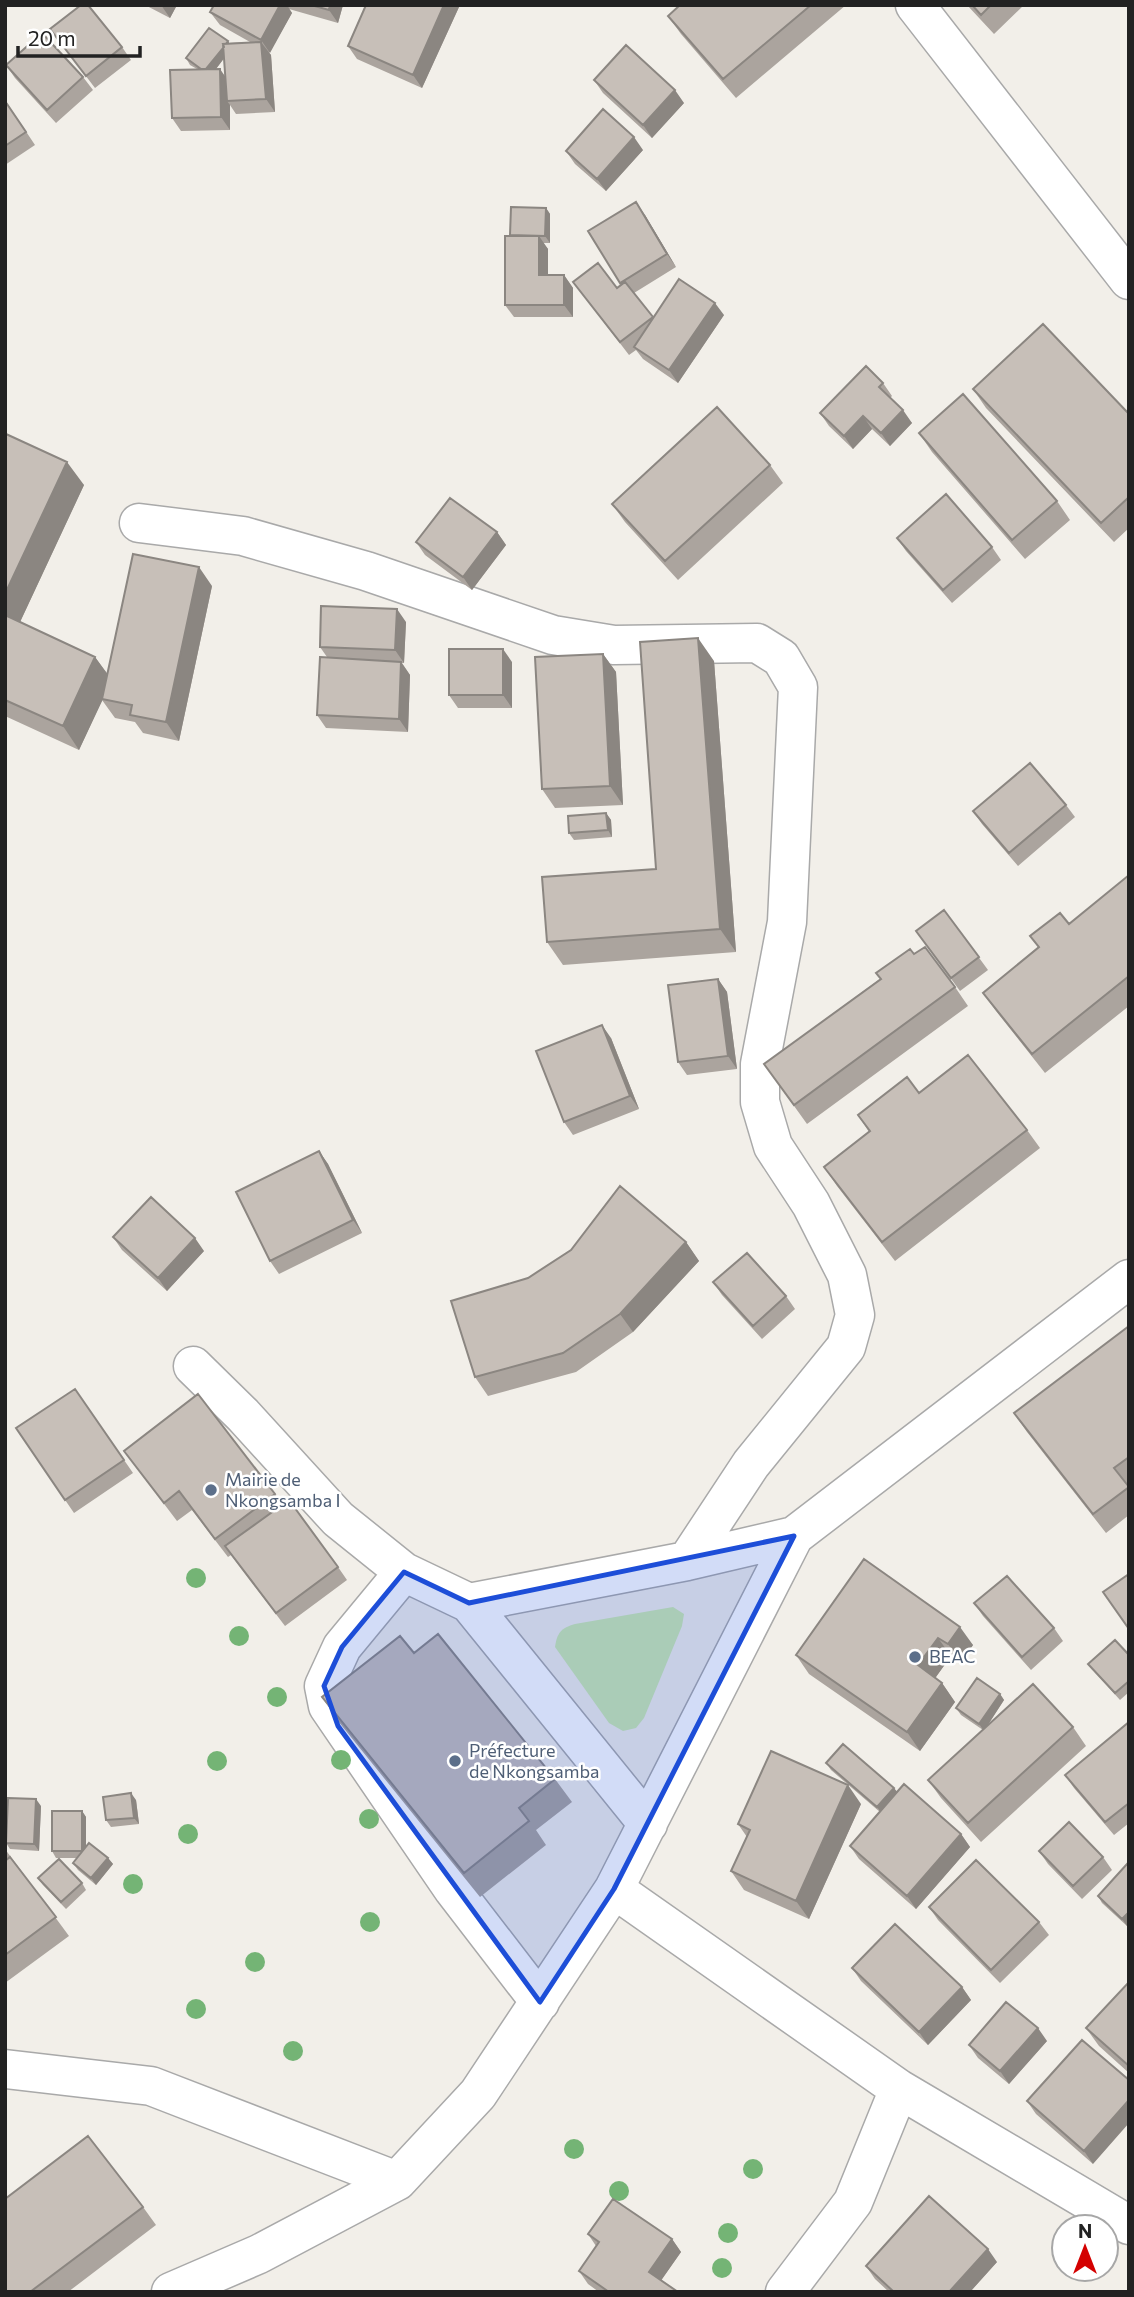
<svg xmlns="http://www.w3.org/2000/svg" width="1134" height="2297" font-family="Commissioner,sans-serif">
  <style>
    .grass { fill: #cdebb0 }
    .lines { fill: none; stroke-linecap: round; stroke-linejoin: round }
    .minor-casing { stroke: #a9a9a9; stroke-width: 41 }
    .minor { stroke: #fff; stroke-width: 38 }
    .tree { fill: #74b475 }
    .wall { fill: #aba49e; fill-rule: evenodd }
    .shaded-wall { fill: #8b8681 }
    .building { fill: #c7bfb8; stroke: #8b8681; stroke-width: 2 }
    .marked { fill: #1d4ed8; fill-opacity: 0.2; stroke: #1d4ed8; stroke-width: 5; stroke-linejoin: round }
    .service-dot { fill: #5c6f8a; stroke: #fff; stroke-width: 2.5 }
    .labels { text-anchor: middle; stroke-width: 5; stroke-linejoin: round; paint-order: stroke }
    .service-label { font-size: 18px; fill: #4e5e75; stroke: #fff; text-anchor: start }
  </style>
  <rect width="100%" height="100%" fill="#f2efe9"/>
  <path class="grass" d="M673 1607 684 1614 682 1626 644 1718 636 1728 623 1731 609 1723 555 1647C557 1633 561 1628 575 1624Z"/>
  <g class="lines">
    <defs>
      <path id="minor" d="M915 5 1129 280
        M139 523 243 536 366 571 553 635 614 645 757 643 781 658 798 687 787 922 760 1064V1102L773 1146 811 1204 847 1275 855 1315 846 1347 751 1464 687 1561
        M193 1366 243 1415 338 1519 404 1572 469 1603 648 1824
        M404 1572 342 1647 324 1686 328 1706 453 1889 540 2002
        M469 1603 687 1561 794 1536 1129 1279
        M614 1889 899 2089 1129 2225
        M5 2069 151 2086 397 2181
        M171 2292 259 2254 397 2181 478 2094 614 1889 794 1536
        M785 2292 853 2202 899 2089"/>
    </defs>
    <use href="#minor" class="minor-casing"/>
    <use href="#minor" class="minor"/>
  </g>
  <g class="tree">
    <circle cx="196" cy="1578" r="10"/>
    <circle cx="239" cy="1636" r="10"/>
    <circle cx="277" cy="1697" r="10"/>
    <circle cx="341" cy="1760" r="10"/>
    <circle cx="217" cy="1761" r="10"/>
    <circle cx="369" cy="1819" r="10"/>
    <circle cx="188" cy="1834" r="10"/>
    <circle cx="133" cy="1884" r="10"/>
    <circle cx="370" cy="1922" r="10"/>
    <circle cx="255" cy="1962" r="10"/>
    <circle cx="196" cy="2009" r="10"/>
    <circle cx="293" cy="2051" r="10"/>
    <circle cx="574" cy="2149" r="10"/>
    <circle cx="753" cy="2169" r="10"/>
    <circle cx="619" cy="2191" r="10"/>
    <circle cx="728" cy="2233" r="10"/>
    <circle cx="722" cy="2268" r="10"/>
  </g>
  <path class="wall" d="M145 5H177L170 18Z
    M280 5H343L338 23 289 9 292 13 269 53 271 55 275 112 236 114 230 105V130L181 131 172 118 197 69 190 65 186 58 228 41 229 43 250 42 220 25 210 12ZM224 58 225 76 216 69Z
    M366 5H458L459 7 422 88 357 59 348 46Z
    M680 5H846L736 98 681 34 668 16Z
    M967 5H1024L994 34Z
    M50 29 122 47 131 60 95 88Z
    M6 65 83 77 93 90 56 123 15 78Z
    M594 80 684 103 652 138 603 93Z
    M5 100 35 145 5 165Z
    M643 150 606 191 575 164 566 151Z
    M546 208 550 214V243H543L548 249V275H564L573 288V317H514L505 305 511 236 510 235Z
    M645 215 676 267 634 293 653 318 724 315 678 383 643 359 636 350 629 355 573 282 617 288 621 285 620 283Z
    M883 383 892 396 890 398 912 423 890 446 872 429 853 449 829 426 820 413Z
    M973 389 1129 414V528L1114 542 986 408Z
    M919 433 1057 501 1070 520 1025 559 932 452Z
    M5 436 84 485 20 622 95 657 107 674 212 586 179 741 143 733 135 722 115 718 102 700 79 750 5 716Z
    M770 465 783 483 678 580 625 522 612 504Z
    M497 532 506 545 472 590 425 555 416 542Z
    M897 538 992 547 1001 560 952 603 906 551Z
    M406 622 404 663H402L410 675 408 732 326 728 317 715 327 657 320 647Z
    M603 654 616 672 623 805 555 808 542 789Z
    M714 661 736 952 563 965 547 942 656 869Z
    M512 662V708H458L449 695Z
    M1066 805 1075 817 1018 866 982 824 973 811Z
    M606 813 611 820 612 837 574 840 569 833Z
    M1129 875V1006L1045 1073 996 1011 983 993 1038 947 1030 936 1069 924Z
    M944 910 988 970 960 991 925 943Z
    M914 954 955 987 968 1006 807 1124 764 1064Z
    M718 979 727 992 737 1069 687 1075 678 1062Z
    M611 1038 639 1109 573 1135 564 1122Z
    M919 1093 1027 1130 1040 1148 895 1261 837 1186 824 1167 869 1132 858 1115Z
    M319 1151 328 1164 362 1233 279 1274 270 1261Z
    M113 1237 204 1251 167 1291 122 1250Z
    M686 1242 699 1261 633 1332 576 1372 488 1396 475 1377Z
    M713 1282 786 1296 795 1309 762 1339 722 1295Z
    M1129 1326V1485L1128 1486 1129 1487V1515L1106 1533 1027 1432 1014 1413Z
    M75 1389 133 1473 74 1513 16 1428Z
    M124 1451 275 1494 283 1505 338 1567 347 1580 285 1626 231 1555 228 1557 192 1510 177 1521Z
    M864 1559 973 1645 961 1663 951 1656 935 1678 942 1683 955 1702 920 1751 809 1674 796 1655Z
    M974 1603 1054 1628 1063 1641 1031 1670 983 1616Z
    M414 1653 555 1779 572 1802 536 1830 546 1845 480 1897 338 1721 322 1697Z
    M1129 1655V1692L1120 1700 1093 1670 1088 1664Z
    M1000 1694 1004 1700 987 1726 1073 1727 1086 1746 981 1842 941 1798 928 1780 983 1730 961 1715 956 1708Z
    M1129 1722V1823L1114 1835 1074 1788 1065 1775Z
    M826 1763 897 1792 961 1834 970 1847 916 1909 859 1859 850 1846 880 1812 831 1770Z
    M136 1800 139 1824 111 1827 106 1820Z
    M861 1804 809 1919 744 1890 731 1871 747 1837 738 1824Z
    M41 1806 39 1851 10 1849 6 1843Z
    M82 1811 86 1817V1846L108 1858 113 1864 96 1885 78 1870 73 1863 77 1858H56L52 1851Z
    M5 1849 69 1936 5 1983Z
    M1039 1851 1103 1857 1112 1870 1082 1899 1048 1864Z
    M1129 1866 1127 1926 1102 1903 1098 1896Z
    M38 1878 82 1883 86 1890 66 1909 43 1885Z
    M929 1907 1039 1922 1049 1935 1000 1983 938 1920Z
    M852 1968 962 1987 971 2000 928 2045 861 1981Z
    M1129 1982V2073L1099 2046 1086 2028Z
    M1082 2040 1093 2164 1036 2114 1027 2101Z
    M1047 2041 1009 2084 978 2058 969 2045Z
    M143 2207 156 2225 68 2292H5Z
    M588 2234 672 2239 681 2252 661 2280 678 2292H599L588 2284 579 2271 596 2246Z
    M997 2262 970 2292H889L875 2279 866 2266Z"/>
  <path class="shaded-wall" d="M161 5H177L170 18Z
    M280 5H287L292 13 270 53 261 40Z
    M330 5H343L338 23 329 10Z
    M444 5H458L459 7 422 88 413 75Z
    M228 41 232 48 209 78 204 72Z
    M261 42 271 55 275 112 266 99Z
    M220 69 229 82 227 101 230 105V130L221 117Z
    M675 90 684 103 652 138 643 125Z
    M634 137 643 150 606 191 597 179Z
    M636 202 645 215 676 267 667 254Z
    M546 208 550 214V243L545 236Z
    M539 236 548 249V288L539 275Z
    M564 275 573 288V317L564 305Z
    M715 303 724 315 678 383 669 370Z
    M903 410 912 423 890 446 881 433Z
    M863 416 872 429 853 449 844 436Z
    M67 462 84 485 14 635 5 623V594Z
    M497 532 506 545 472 590 463 577Z
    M199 567 212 586 179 741 166 722Z
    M397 609 406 622 404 663 395 650Z
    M698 638 714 661 736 952 720 929Z
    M503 649 512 662V708L503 695Z
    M603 654 616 672 623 805 610 786Z
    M95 657 112 680 79 750 63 726Z
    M401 662 410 675 408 732 399 719Z
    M606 813 611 820 612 837 608 830Z
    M718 979 727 992 737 1069 728 1056Z
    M602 1025 611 1038 639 1109 630 1096Z
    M319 1151 328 1164 362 1233 353 1220Z
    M195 1238 204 1251 167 1291 158 1278Z
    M686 1242 699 1261 633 1332 620 1314Z
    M960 1627 973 1645 961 1663 948 1644Z
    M938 1638 951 1656 931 1684 918 1665Z
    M942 1683 955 1702 920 1751 907 1732Z
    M1000 1694 1004 1700 984 1731 979 1724Z
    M848 1785 861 1804 809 1919 796 1901Z
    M894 1788 899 1794 882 1814 877 1807Z
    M131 1793 136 1800 139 1824 134 1818Z
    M36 1799 41 1806 39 1851 34 1844Z
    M82 1811 86 1817V1858L82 1851Z
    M961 1834 970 1847 916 1909 907 1896Z
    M108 1858 113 1864 96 1885 91 1878Z
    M1129 1912V1924L1127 1926 1122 1919Z
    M962 1987 971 2000 928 2045 919 2032Z
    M1038 2028 1047 2041 1009 2084 1000 2071Z
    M1129 2100V2123L1093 2164 1084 2151Z
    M672 2239 681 2252 658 2285 649 2272Z
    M988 2249 997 2262 970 2292H949Z"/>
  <path class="building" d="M81 5H88L122 47 86 76 50 29Z
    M214 5H280L261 40 210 12Z
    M311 5H330L329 10Z
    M366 5H444L413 75 348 46Z
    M680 5H811L723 79 668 16Z
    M972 5H991L981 15Z
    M209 28 228 41 226 44H223L224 47 206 69H201L186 58Z
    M42 33 83 77 47 110 6 65Z
    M261 42 266 99 227 101 223 44Z
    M626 45 675 90 643 125 594 80Z
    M220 69 221 117 172 118 170 70Z
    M5 101 26 132 5 146Z
    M603 109 634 137 597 179 566 151Z
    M636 202 667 254 620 283 588 231Z
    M511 207 546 208 545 236 510 235Z
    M505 236H539V275H564V305H505Z
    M598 263 617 288 625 282 653 317 620 342 573 282Z
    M679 279 715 303 669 370 634 347Z
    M1043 324 1129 414V497L1101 523 973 389Z
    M866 366 883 383 879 387 903 410 881 433 863 416 844 436 820 413Z
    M963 394 1057 501 1012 540 919 433Z
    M717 407 770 465 665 561 612 504Z
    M6 434 67 462 5 594V436Z
    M946 494 992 547 943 590 897 538Z
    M450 498 497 532 463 577 416 542Z
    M133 554 199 567 166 722 130 715 132 705 102 699Z
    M321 606 397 609 395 650 320 647Z
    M5 615 95 657 63 726 5 700Z
    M698 638 720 929 547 942 542 877 656 869 640 642Z
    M449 649H503V695H449Z
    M603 654 610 786 542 789 535 657Z
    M320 657 401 662 399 719 317 715Z
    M1030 763 1066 805 1009 853 973 811Z
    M606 813 608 830 569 833 568 816Z
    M1129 875V976L1032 1054 983 993 1039 947 1030 936 1060 913 1069 924Z
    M944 910 979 957 951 978 916 931Z
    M925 947 955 987 794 1105 764 1064 881 979 876 973 910 949 914 954Z
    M718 979 728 1056 678 1062 668 985Z
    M602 1025 630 1096 564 1122 536 1051Z
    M968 1055 1027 1130 882 1242 824 1167 870 1131 858 1115 907 1077 919 1093Z
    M319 1151 353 1220 270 1261 236 1192Z
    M620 1186 686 1242 620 1314 563 1353 475 1377 451 1301 528 1278 571 1250Z
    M151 1197 195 1238 158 1278 113 1237Z
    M747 1253 786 1296 753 1326 713 1282Z
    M1129 1326V1457L1114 1468 1129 1487 1093 1514 1014 1413Z
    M75 1389 124 1460 65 1500 16 1428Z
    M198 1394 275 1494 215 1539 179 1491 164 1503 124 1451Z
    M289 1500 338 1567 276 1613 225 1546Z
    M864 1559 960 1627 948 1644 938 1638 918 1665 942 1683 907 1732 796 1655Z
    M1129 1574V1629L1103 1592Z
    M1007 1576 1054 1628 1022 1657 974 1603Z
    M438 1634 555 1779 519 1808 529 1821 464 1873 322 1697 400 1636 414 1653Z
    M1115 1640 1129 1655V1681L1115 1693 1088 1664Z
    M977 1678 1000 1694 979 1724 956 1708Z
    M1033 1684 1073 1727 968 1823 928 1780Z
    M1129 1722V1803L1105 1822 1065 1775Z
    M843 1744 894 1788 877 1807 826 1763Z
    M771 1751 848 1785 796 1901 731 1871 750 1830 738 1824Z
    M904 1784 961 1834 907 1896 850 1846Z
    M131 1793 134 1818 106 1820 103 1797Z
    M8 1798 36 1799 34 1844 6 1843Z
    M52 1811H82V1851H52Z
    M1069 1822 1103 1857 1073 1886 1039 1851Z
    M89 1843 108 1858 91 1878 73 1863Z
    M10 1857 56 1917 5 1955V1861Z
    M59 1859 82 1883 61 1902 38 1878Z
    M976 1860 1039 1922 991 1970 929 1907Z
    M1127 1864 1129 1866V1912L1122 1919 1098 1896Z
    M895 1924 962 1987 919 2032 852 1968Z
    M1129 1982V2066L1086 2028Z
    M1006 2002 1038 2028 1000 2071 969 2045Z
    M1082 2040 1129 2080V2100L1084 2151 1027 2101Z
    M88 2136 143 2207 30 2292H5V2199Z
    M929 2196 988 2249 949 2292H894L866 2266Z
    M613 2199 672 2239 649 2272 678 2292H609L579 2271 599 2242 588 2234Z"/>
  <path class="marked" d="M794 1536 614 1889 540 2002 338 1726 324 1686 342 1647 404 1572 469 1603Z"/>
  <g class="service-dot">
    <circle cx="211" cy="1490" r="7"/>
    <circle cx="915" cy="1657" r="7"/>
    <circle cx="455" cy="1761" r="7"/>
  </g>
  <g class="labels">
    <g class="service-label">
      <text x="225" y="1486">Mairie de<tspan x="225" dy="21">Nkongsamba I</tspan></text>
      <text x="929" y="1663">BEAC</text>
      <text x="469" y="1757">Préfecture<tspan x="469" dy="21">de Nkongsamba</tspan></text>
    </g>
  </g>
  <rect width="1134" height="2297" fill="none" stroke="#222222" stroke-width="14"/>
  <g transform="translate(1085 2248)"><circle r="33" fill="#ffffff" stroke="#a7a7a7" stroke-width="2"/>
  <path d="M0-5L12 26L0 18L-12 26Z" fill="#d40000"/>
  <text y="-10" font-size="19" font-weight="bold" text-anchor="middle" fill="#222222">N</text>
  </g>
  <path d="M18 46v10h122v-10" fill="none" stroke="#222222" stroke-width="3.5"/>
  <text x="28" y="46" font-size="21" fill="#222222" stroke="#ffffff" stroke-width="5" paint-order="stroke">20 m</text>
</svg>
